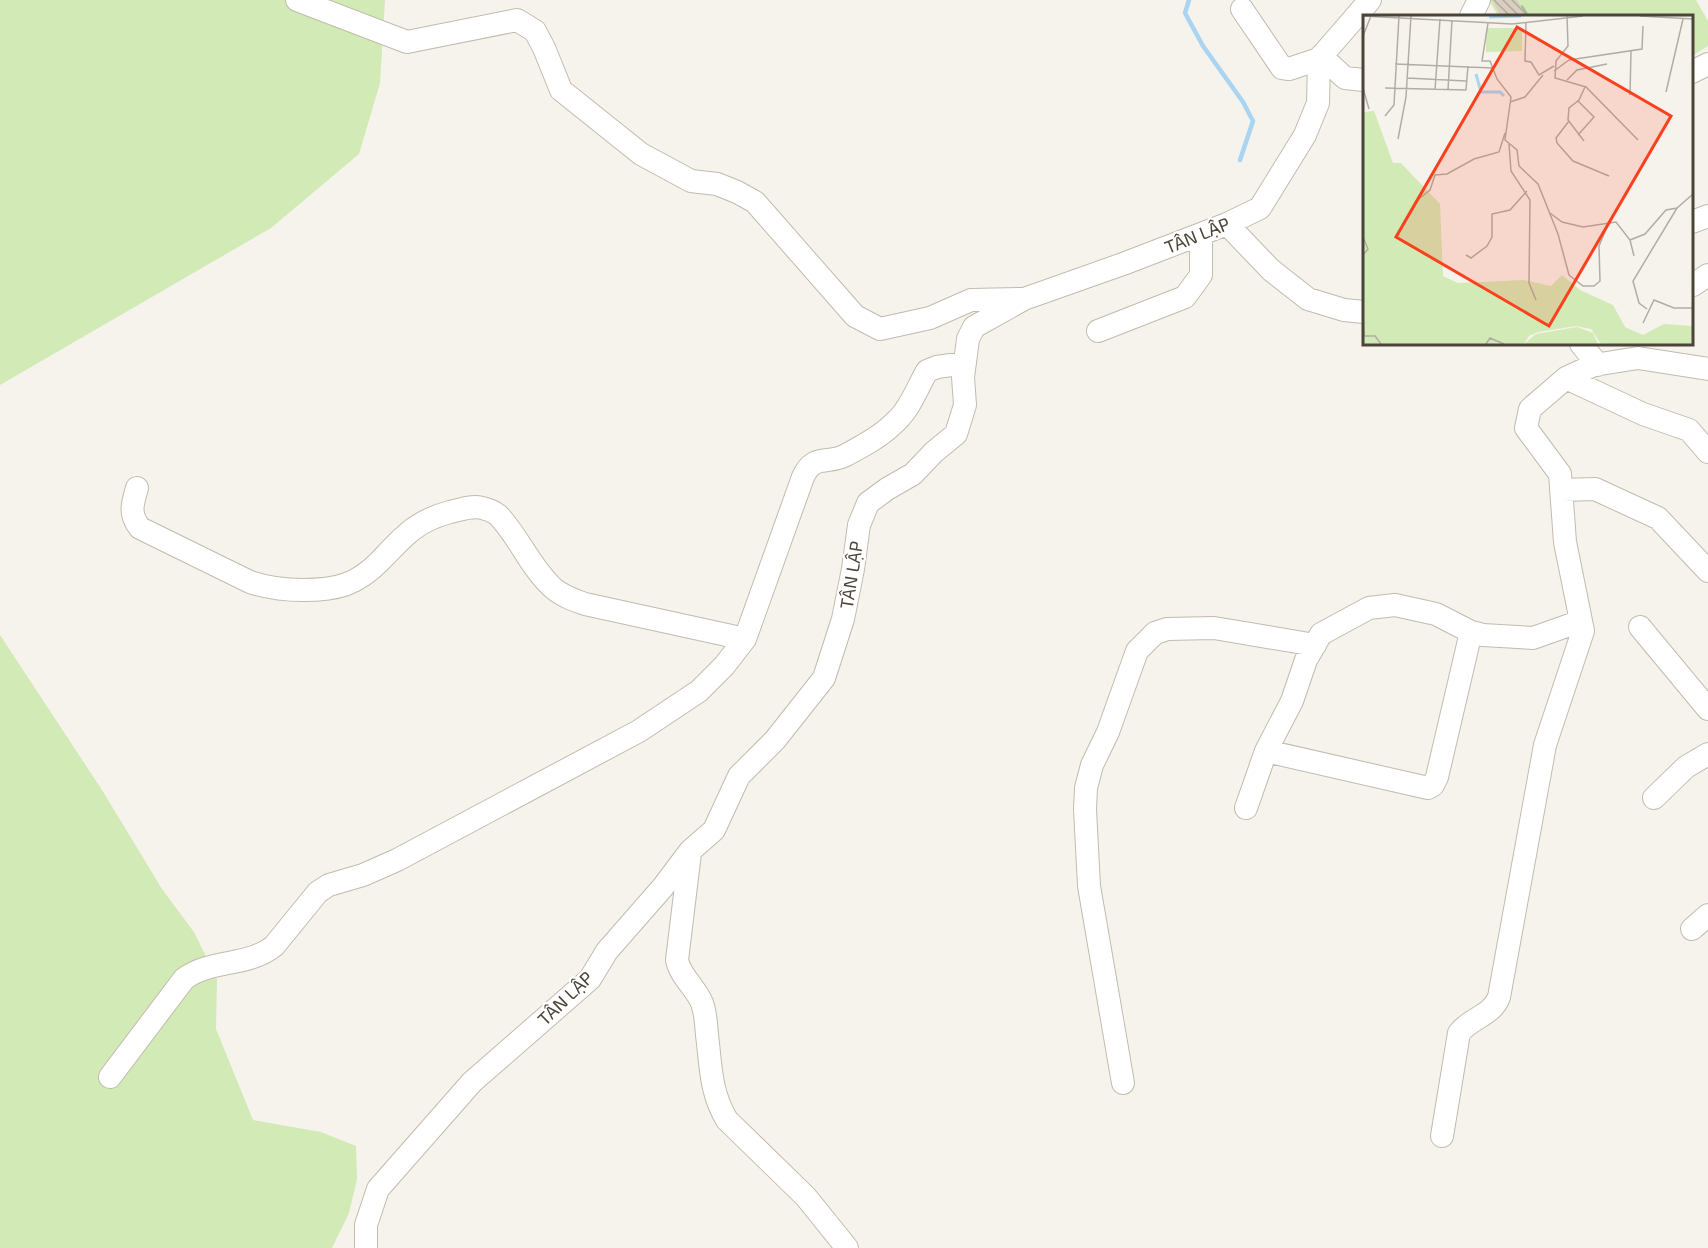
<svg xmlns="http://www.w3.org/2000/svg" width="1708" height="1248" font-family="'Exo 2',sans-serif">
<defs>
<pattern id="building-back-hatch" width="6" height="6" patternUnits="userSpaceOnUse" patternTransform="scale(1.5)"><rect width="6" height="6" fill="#d8cfc1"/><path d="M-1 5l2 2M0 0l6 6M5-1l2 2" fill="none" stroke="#b1aa9e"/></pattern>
<filter id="shadow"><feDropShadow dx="5.5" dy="5.5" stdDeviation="0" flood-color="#0004"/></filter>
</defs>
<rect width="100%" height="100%" fill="#f6f3ec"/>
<path fill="#d2eab5" d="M0,0H385L380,83L359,154L271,228L0,385Z
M1489,0H1696L1708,21V46L1692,56V16H1498Z
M0,635L102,790L162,889L194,932L217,979L216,1029L253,1120L321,1132L356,1146L357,1179L349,1213L332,1248H0Z"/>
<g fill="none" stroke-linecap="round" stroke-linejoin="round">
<path stroke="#a9d4f2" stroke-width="4.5" d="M1189,0L1185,13L1203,46L1243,102L1253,121L1240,160"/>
</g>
<path fill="url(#building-back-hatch)" filter="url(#shadow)" d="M1492,0H1517L1527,16H1501Z"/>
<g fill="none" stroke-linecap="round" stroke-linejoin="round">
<g stroke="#c2bbae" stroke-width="24">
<path id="minor" d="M297,0L407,42L517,20L535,31L544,48L561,90L641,154L691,181L717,184L737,192L755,202L855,316L880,329L930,318L971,300L1021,299
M1242,9L1282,68L1289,69L1319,59
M1471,16L1479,0
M1321,56L1345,78L1364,80
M1692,72L1708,64
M1692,222L1708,216
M1227,224L1271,270L1308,299L1344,310L1364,312
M1693,285L1708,275
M1098,331L1185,297L1201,275V234
M1581,344L1598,365
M1566,378L1643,414L1689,430L1708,452
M137,488C132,505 129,514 140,528L250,582C268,588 284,590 303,590C337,590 357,585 381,560C404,536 416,521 450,512C460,510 471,505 482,508C487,509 494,512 498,515C519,537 530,567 553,588C562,596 574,600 585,604L745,639
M1562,490L1595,489L1658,518L1708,571
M1640,627L1708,709
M1266,751L1428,788L1433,785L1437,777L1471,632
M1654,798L1686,767L1708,754
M1246,808L1266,751L1292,701L1306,660L1321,634L1369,608L1395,605L1436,614L1471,632L1483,635L1533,638L1581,621
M690,853L677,960C680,976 696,988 702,1003C706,1014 706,1025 707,1035C711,1066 710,1092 727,1120L806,1197L847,1248
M1692,929L1708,915
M110,1077L184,979C210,959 248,967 274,946L318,892L329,885L363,875L397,860L639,731L699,691L724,666L745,639L803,477C814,453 828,465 846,455C861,447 880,437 892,425C910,410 916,390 927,371L937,367L965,363
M1123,1083L1089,886L1085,809L1086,788L1092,765L1108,732L1137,651L1155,633L1167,629L1214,628L1315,645
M1442,1136L1459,1033C1470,1018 1492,1016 1499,997L1545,745L1583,631L1565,542L1560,474L1526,428L1530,409L1566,378L1594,365L1638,358L1708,369
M366,1248V1225L378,1189L472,1082L590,979L607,951L663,887L690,851L714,830L739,776L775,740L824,678L843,619L853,569L859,525L868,503L887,489L913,474L934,452L956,434L965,405L963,377L968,339L974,327L1024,299L1123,264L1227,224L1260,208L1305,135L1318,103L1319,59L1370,0"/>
</g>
<use href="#minor" stroke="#fff" stroke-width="22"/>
</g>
<g text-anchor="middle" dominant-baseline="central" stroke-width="4.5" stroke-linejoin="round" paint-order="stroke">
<g font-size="18" fill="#4b4439" stroke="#fff">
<text transform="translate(1197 235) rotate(-22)">TÂN LẬP</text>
<text transform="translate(851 575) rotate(-81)">TÂN LẬP</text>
<text transform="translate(565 998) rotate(-44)">TÂN LẬP</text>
</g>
</g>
<g transform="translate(1363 15)">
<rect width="330" height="330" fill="#f6f3ec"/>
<path d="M123,13H159V36L123,37ZM11,96L30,148H38L77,189L80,261L95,268L161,265L188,271L199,260L217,275L250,290L262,312L280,320L301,309L330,311V329H238L228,314L213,311L175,317L166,321L161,329H0V97Z" fill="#d2eab5"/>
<path d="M214,312L230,318L235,329H161L173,319Z" fill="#d2eab5"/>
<path fill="none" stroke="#a9d4f2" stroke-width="3" d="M126,2L158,1M113,59L118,77H137L141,81"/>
<path fill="none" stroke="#b2ada4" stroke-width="1.5" d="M0,1L149,9L220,1M204,1L205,31L193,46L192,63L223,72L275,125M277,1L330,4M125,8L119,46H127L134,64L148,82L142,125L154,135L156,151L175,169L195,219L206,260L220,271H231L237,266L236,231L246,207M163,8L162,46L168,47L176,60L191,51M0,21L8,1M32,49L130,53M191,56L206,45L279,34L280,11M44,63L103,66M204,65L214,55L244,49M0,73L6,94M22,73L103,75L105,51M72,75L77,4M85,75L89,5M303,77L320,4M267,80L268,36M215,86L231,102L215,120M147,87L162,82L180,60M22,101L31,90L36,1M206,106L193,123L194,128L210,146L246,161M35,124L43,82L48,1M221,126L205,105L206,93L216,85L222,72M146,129L148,156L167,185L166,268L173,285M52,187L67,175L72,160L84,159L111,144L136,137L142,118M187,198L199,207L220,212L253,207L267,225L271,241M0,222L5,234L0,240M267,225L282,219L303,195L314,193L330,179M103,240L108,243L124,231L129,222V199L147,195L164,176M284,294L276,288L270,266L314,193M0,298L1,321M280,308L291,285L311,293H330M1,321H12L18,329M123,329L127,323L141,329"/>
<path fill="#fc3f1d" fill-opacity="0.15" stroke="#fc3f1d" stroke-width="3" d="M154,12L308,101L186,311L33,222Z"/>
<rect width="330" height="330" fill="none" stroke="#4b4439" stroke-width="3"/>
</g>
</svg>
